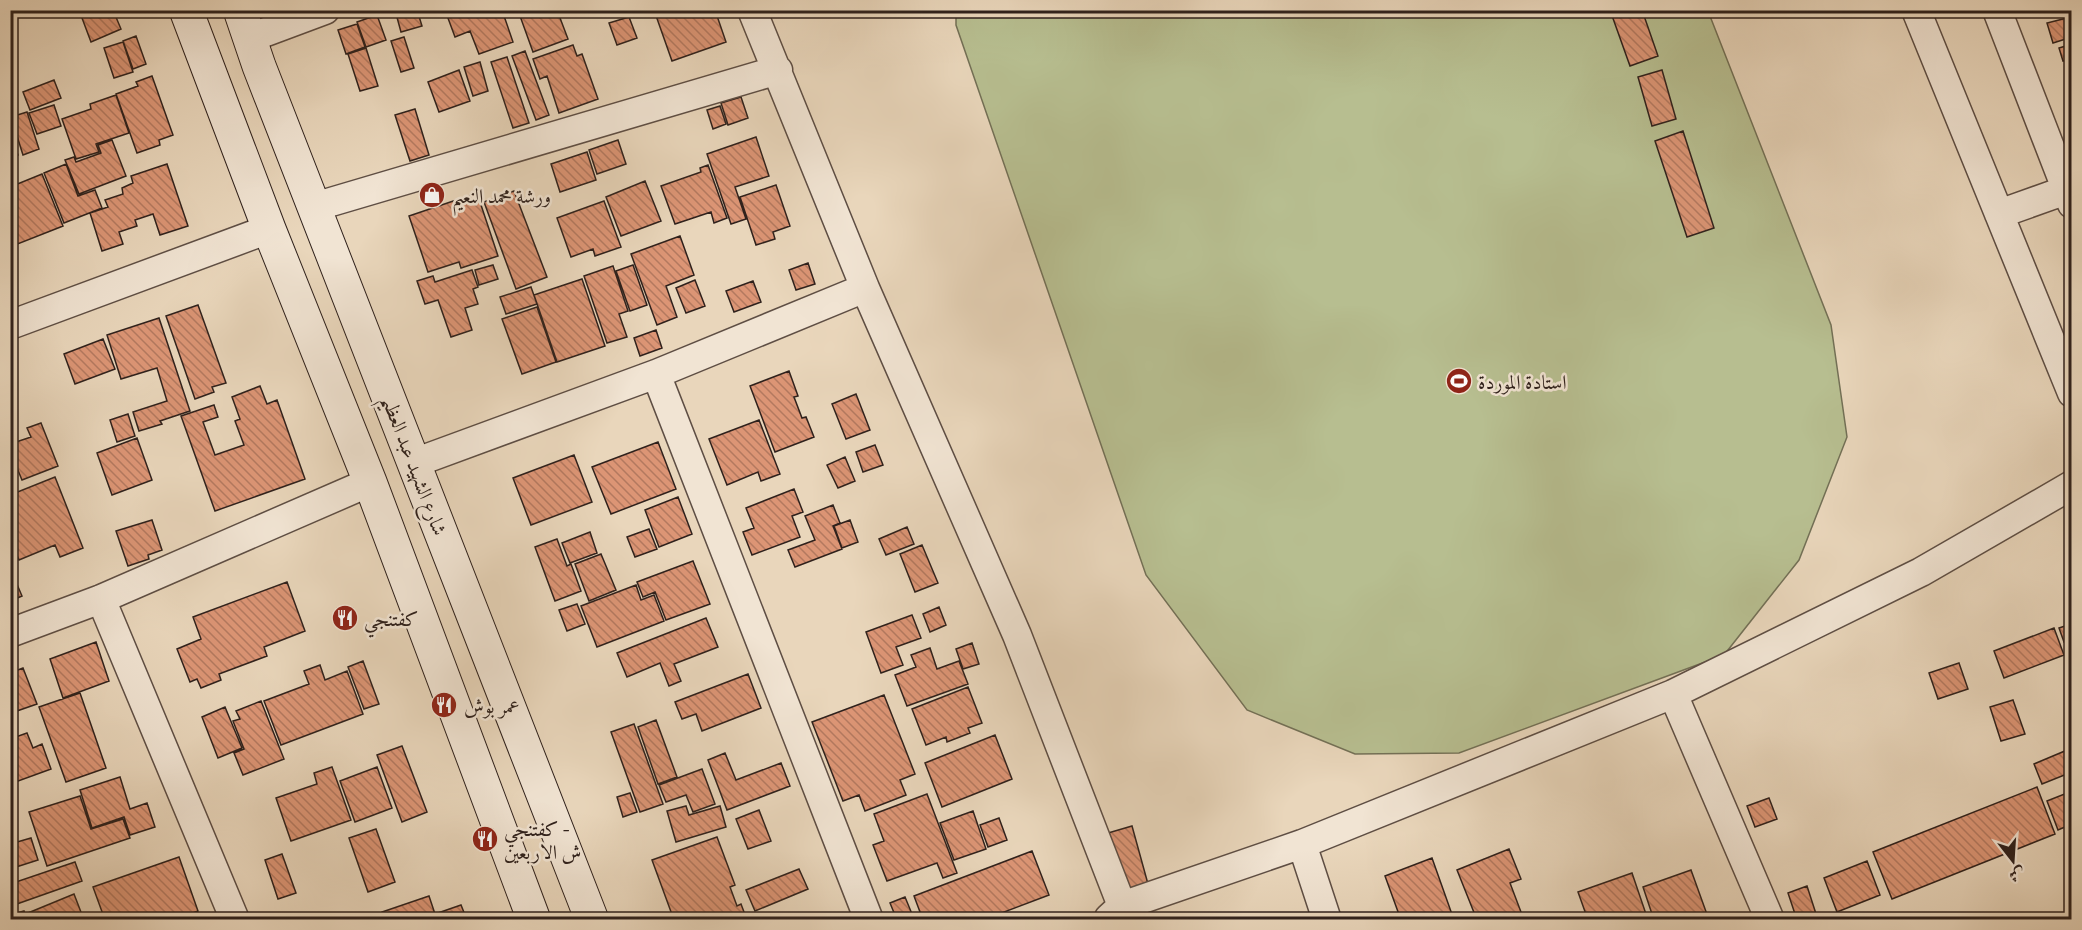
<svg xmlns="http://www.w3.org/2000/svg" width="2082" height="930" font-family="'Gentium Book Plus',Amiri,serif">
<defs>
<pattern id="building-back-hatch" width="6" height="6" patternUnits="userSpaceOnUse" patternTransform="scale(1.5)"><rect width="6" height="6" fill="#dc9575"/><path d="M-1 5l2 2M0 0l6 6M5-1l2 2" fill="none" stroke="#b3795f"/></pattern>
</defs>
<rect width="100%" height="100%" fill="#e9d6bb"/>
<filter id="stains"><feTurbulence type="fractalNoise" baseFrequency=".00333" numOctaves="4"/><feColorMatrix values="0 0 0 0 .2 0 0 0 0 .09 0 0 0 0 .02 0 0 0 .5 -.17"/></filter>
<radialGradient id="worn" r=".72"><stop offset=".6" stop-color="#630" stop-opacity="0"/><stop offset="1" stop-color="#630" stop-opacity=".3"/></radialGradient>
<path fill="#b7be90" stroke="#737056" stroke-width="1.5" d="M956,10L1708,11L1831,325L1847,437L1799,560L1724,655L1459,753L1355,754L1247,710L1146,575L956,25Z"/>
<path fill="url(#building-back-hatch)" stroke="#2f211c" stroke-width="1.5" d="M79,10H113L121,29L91,42Z
M395,10H417L422,26L401,32Z
M445,10H502L513,42L479,54L470,31L455,37Z
M535,10H557L568,39L533,52L520,16Z
M654,10H715L726,42L672,61Z
M1610,10H1642L1658,56L1630,66Z
M377,15L386,40L366,47L357,22Z
M629,17L637,38L617,45L609,23Z
M2067,18L2072,37L2053,43L2047,23Z
M357,24L365,47L346,54L338,30Z
M136,36L146,64L133,69L123,41Z
M404,37L414,68L401,72L391,41Z
M123,42L133,72L114,78L104,48Z
M2072,44V59L2063,61L2059,48Z
M573,45L577,56L582,54L598,99L559,113L547,76L540,79L533,59Z
M366,48L378,86L360,91L348,54Z
M525,51L549,115L536,120L512,56Z
M507,57L529,123L513,128L491,62Z
M480,62L488,91L473,96L464,67Z
M459,70L470,101L439,112L428,82Z
M1662,70L1676,119L1652,126L1638,77Z
M152,76L173,135L159,140L160,145L137,153L116,94L138,86L136,82Z
M54,80L61,98L30,110L23,92Z
M116,95L129,133L96,144L99,152L76,159L62,119L91,109L90,104Z
M741,97L748,118L728,125L721,103Z
M54,105L61,126L37,134L29,113Z
M720,106L726,124L713,129L707,110Z
M415,109L429,155L410,161L395,115Z
M27,112L39,149L23,155L11,117Z
M1683,131L1714,228L1687,237L1655,141Z
M10,134L18,155L10,157Z
M756,137L769,176L735,187L746,219L731,224L707,154Z
M112,140L126,176L79,194L65,160L74,157L76,162L101,153L98,145Z
M618,140L626,164L597,174L589,150Z
M587,152L596,180L560,192L551,164Z
M66,164L78,196L95,190L102,208L64,223L44,173Z
M167,164L188,226L160,235L153,214L135,220L137,226L119,232L123,244L102,251L90,213L108,207L105,200L123,194L122,188L133,183L131,176Z
M708,165L727,218L714,223L711,212L675,224L661,186L701,172L700,168Z
M42,174L63,226L10,247V187Z
M645,181L661,221L621,236L606,197Z
M776,185L790,226L773,232L775,239L756,245L740,197Z
M514,191L547,277L516,289L484,202Z
M477,193L498,256L461,268L459,262L428,272L409,216Z
M604,201L621,247L595,256L593,249L571,257L557,218Z
M680,236L694,275L666,286L677,317L657,325L631,254Z
M808,263L815,284L796,290L789,270Z
M493,265L498,279L479,285L475,270Z
M633,265L647,305L630,311L616,271Z
M613,266L628,311L619,314L627,337L607,343L584,276Z
M472,270L478,287L473,289L478,304L465,308L472,330L451,337L438,300L425,304L417,281L433,276L435,282Z
M582,279L605,346L557,362L534,295Z
M695,280L705,306L686,313L676,288Z
M753,281L761,302L734,312L726,291Z
M531,287L537,304L506,314L500,297Z
M198,305L226,383L212,387L214,392L195,399L166,316Z
M537,307L556,362L522,374L502,319Z
M159,318L190,411L160,421L162,424L139,431L133,412L167,401L157,368L121,379L107,335Z
M656,330L662,348L640,356L634,338Z
M103,339L115,369L75,384L64,354Z
M789,371L798,396L794,397L802,418L806,417L814,437L775,452L750,386Z
M260,386L267,404L277,400L305,479L215,511L181,416L214,405L218,417L203,422L215,455L244,445L235,421L240,419L232,397Z
M856,394L870,430L846,439L832,404Z
M128,414L135,436L117,442L110,420Z
M759,420L780,474L761,481L758,472L727,485L709,439Z
M41,423L58,466L22,480L10,451V444L31,437L27,428Z
M137,438L152,480L112,495L97,453Z
M658,442L676,489L611,514L592,467Z
M875,445L883,465L863,472L856,452Z
M574,455L592,502L531,525L513,478Z
M845,457L855,481L838,488L827,465Z
M55,477L83,548L60,557L55,545L19,560L10,539V495Z
M794,489L803,512L792,516L800,537L752,555L743,532L754,528L746,508Z
M678,497L692,534L659,547L645,510Z
M833,505L840,523L833,526L842,549L795,567L788,550L815,540L805,516Z
M152,520L162,550L148,555L149,559L128,566L116,531Z
M850,520L858,542L842,548L834,526Z
M907,527L914,544L886,555L879,539Z
M649,529L657,549L635,557L627,537Z
M590,532L597,553L570,563L562,543Z
M557,539L567,566L571,564L581,591L555,601L535,547Z
M922,545L938,583L915,592L900,554Z
M601,554L616,590L589,601L575,564Z
M693,561L710,604L666,620L655,592L643,597L637,582Z
M10,568L22,596L10,601Z
M287,582L305,631L264,647L267,656L219,674L221,680L201,688L197,679L190,682L177,649L201,639L193,617Z
M636,585L641,600L654,595L664,621L597,647L581,606Z
M577,604L585,624L567,631L559,610Z
M939,607L946,625L930,632L923,614Z
M912,615L921,638L896,647L903,665L881,673L866,632Z
M706,618L718,647L674,664L681,681L669,686L660,663L627,677L617,653Z
M2068,625L2072,639L2064,642L2059,628Z
M2054,628L2064,655L2004,678L1994,651Z
M96,642L109,681L63,698L50,659Z
M972,643L979,664L963,669L956,649Z
M930,648L937,669L959,661L968,684L907,706L895,675L916,667L911,655Z
M363,661L379,704L364,709L348,667Z
M1959,663L1968,689L1938,699L1929,673Z
M320,665L325,680L347,671L363,714L281,745L264,701L309,684L304,671Z
M23,668L37,704L14,712L10,704V673Z
M748,674L761,708L702,731L696,714L682,719L675,702Z
M968,687L982,723L968,728L970,733L947,742L946,737L926,745L912,709Z
M80,693L106,768L66,782L39,707Z
M884,695L915,774L900,780L906,795L865,811L859,795L843,801L812,722Z
M2013,700L2025,734L2001,741L1990,707Z
M261,701L284,759L243,775L234,753L244,749L233,721L240,719L236,711Z
M225,707L242,748L218,758L202,717Z
M656,720L677,777L658,784L638,727Z
M634,724L663,804L640,812L611,732Z
M27,733L33,748L42,744L51,769L10,784V739Z
M995,735L1012,779L942,807L925,763Z
M402,746L427,812L402,822L377,755Z
M2072,748V772L2042,784L2034,764Z
M725,753L736,780L781,763L790,786L727,810L708,760Z
M332,767L351,820L291,841L276,798L317,784L314,773Z
M377,767L392,808L355,822L340,781Z
M702,769L715,804L693,812L686,795L666,802L659,785Z
M120,777L130,809L147,803L155,827L130,835L124,817L92,828L80,790Z
M2037,787L2055,834L1892,899L1873,852Z
M2072,791V824L2058,830L2047,801Z
M630,793L637,812L623,817L617,797Z
M927,794L957,873L943,878L937,863L887,881L873,845L884,841L874,814Z
M80,796L91,829L123,819L130,838L47,866L29,812Z
M1769,798L1777,819L1755,827L1747,806Z
M686,806L689,815L720,806L726,827L676,842L667,811Z
M759,810L771,841L748,849L736,819Z
M973,811L986,849L954,860L940,823Z
M999,818L1007,840L988,847L980,825Z
M1132,826L1148,884L1123,891L1108,833Z
M376,829L395,882L368,892L349,838Z
M717,837L735,885L730,887L737,906L741,904L747,920H674L652,860Z
M31,838L38,860L13,868L10,858V844Z
M1509,849L1521,879L1510,883L1524,920H1477L1457,870Z
M1032,851L1049,895L983,920H923L914,896Z
M282,854L296,893L278,899L265,860Z
M179,857L198,911L173,920H156L154,913L149,915L150,920H105L93,887Z
M1432,858L1454,920H1401L1385,876Z
M1867,861L1880,895L1837,912L1824,878Z
M75,862L82,881L14,905L10,896V884Z
M799,869L808,889L755,911L746,890Z
M1691,870L1709,920H1654L1643,887Z
M1632,873L1648,920H1588L1578,892Z
M1807,886L1818,920H1797L1788,893Z
M74,894L84,920H31L28,913Z
M429,896L435,914L461,905L467,920H384L382,912Z
M905,897L912,914L897,920L890,903Z
M24,911L27,920H10V915Z"/>
<g fill="none" stroke-linecap="round" stroke-linejoin="round">
<g stroke="#5e4e44" stroke-width="31">
<path id="minor" d="M752,10L865,288
M1916,10L2072,393
M1997,10L2072,204
M250,38L325,10
M314,207L778,70
M1999,214L2072,188
M10,325L269,229
M656,374L869,920
M414,463L656,374L865,288L1017,635L1122,906
M101,599L235,920
M10,633L101,599L370,482
M1673,694L1770,920
M1302,844L1327,920
M1109,918L1122,906L1302,844L1673,694L1921,572L2072,485"/>
</g>
<g stroke="#2f211c" stroke-width="35">
<path id="secondary" d="M186,10L269,229L370,482L534,920
M240,10L259,66L592,920"/>
</g>
<use href="#minor" stroke="#f1e4d3" stroke-width="28"/>
<use href="#secondary" stroke="#f1e4d3" stroke-width="33"/>
</g>
<defs>
<g id="shop-disc" transform="scale(1.35)"><circle r="9.5" fill="#8f2418" stroke="#f1e4d3"/><path d="M-5-2.5h2.3a2.7 3.5 0 0 1 5.4 0H5L5.5 6h-11ZM-1.5-2.5h3a1.5 2.3 0 0 0-3 0Z" fill="#fff"/></g>
<g id="stadium-disc" transform="scale(1.35)"><circle r="9.5" fill="#8f2418" stroke="#f1e4d3"/><path d="M0-5a6.5 5 0 1 0 0 10a6.5 5 0 1 0 0-10ZM-3.5-1.8h7v3.6h-7Z" fill="#fff"/></g>
<g id="restaurant-disc" transform="scale(1.35)"><circle r="9.5" fill="#8f2418" stroke="#f1e4d3"/><path d="M-5-6h1v4h1v-4h1v4h1v-4h1v5L-1.5 .5V6h-2V.5L-5-1ZM5-6V6H3V1.5H1.5Q1.5-4 5-6Z" fill="#fff"/></g>
</defs>
<g fill-rule="evenodd">
<use href="#shop-disc" x="432" y="195"/>
<use href="#stadium-disc" x="1459" y="381"/>
<use href="#restaurant-disc" x="345" y="618"/>
<use href="#restaurant-disc" x="444" y="705"/>
<use href="#restaurant-disc" x="485" y="839"/>
</g>
<g text-anchor="middle" dominant-baseline="central" stroke-width="5" stroke-linejoin="round" paint-order="stroke">
<g font-size="20" fill="#2f211c" stroke="#f1e4d3" text-anchor="start">
<text x="452" y="195">ورشة محمد النعيم</text>
<text x="1478" y="381">استادة الموردة</text>
<text x="364" y="618">كفتنجي</text>
<text x="464" y="705">عمر بوش</text>
<text x="504" y="828">كفتنجي -<tspan x="504" dy="23">ش الاربعين</tspan></text>
</g>
<g font-size="20" fill="#2f211c" stroke="#f1e4d3">
<text transform="translate(415 465) rotate(69)">شارع الشهيد عبد العظيم</text>
</g>
</g>
<rect width="2082" height="930" fill="none" stroke="#e9d6bb" stroke-width="36"/>
<rect x="12" y="12" width="2058" height="906" fill="none" stroke="#2f211c" stroke-width="3"/>
<rect x="18" y="18" width="2046" height="894" fill="none" stroke="#2f211c" stroke-width="1.5"/>
<g transform="translate(2013 861) rotate(163)" stroke="#f1e4d3" stroke-width="4.5" paint-order="stroke">
<path d="M0-4.5L10 22L0 15L-10 22Z" fill="#2f211c"/>
<text y="-9" font-size="16" font-weight="bold" text-anchor="middle" fill="#2f211c">ش</text>
</g>
<rect width="100%" height="100%" filter="url(#stains)"/>
<rect width="100%" height="100%" fill="url(#worn)"/>
</svg>
